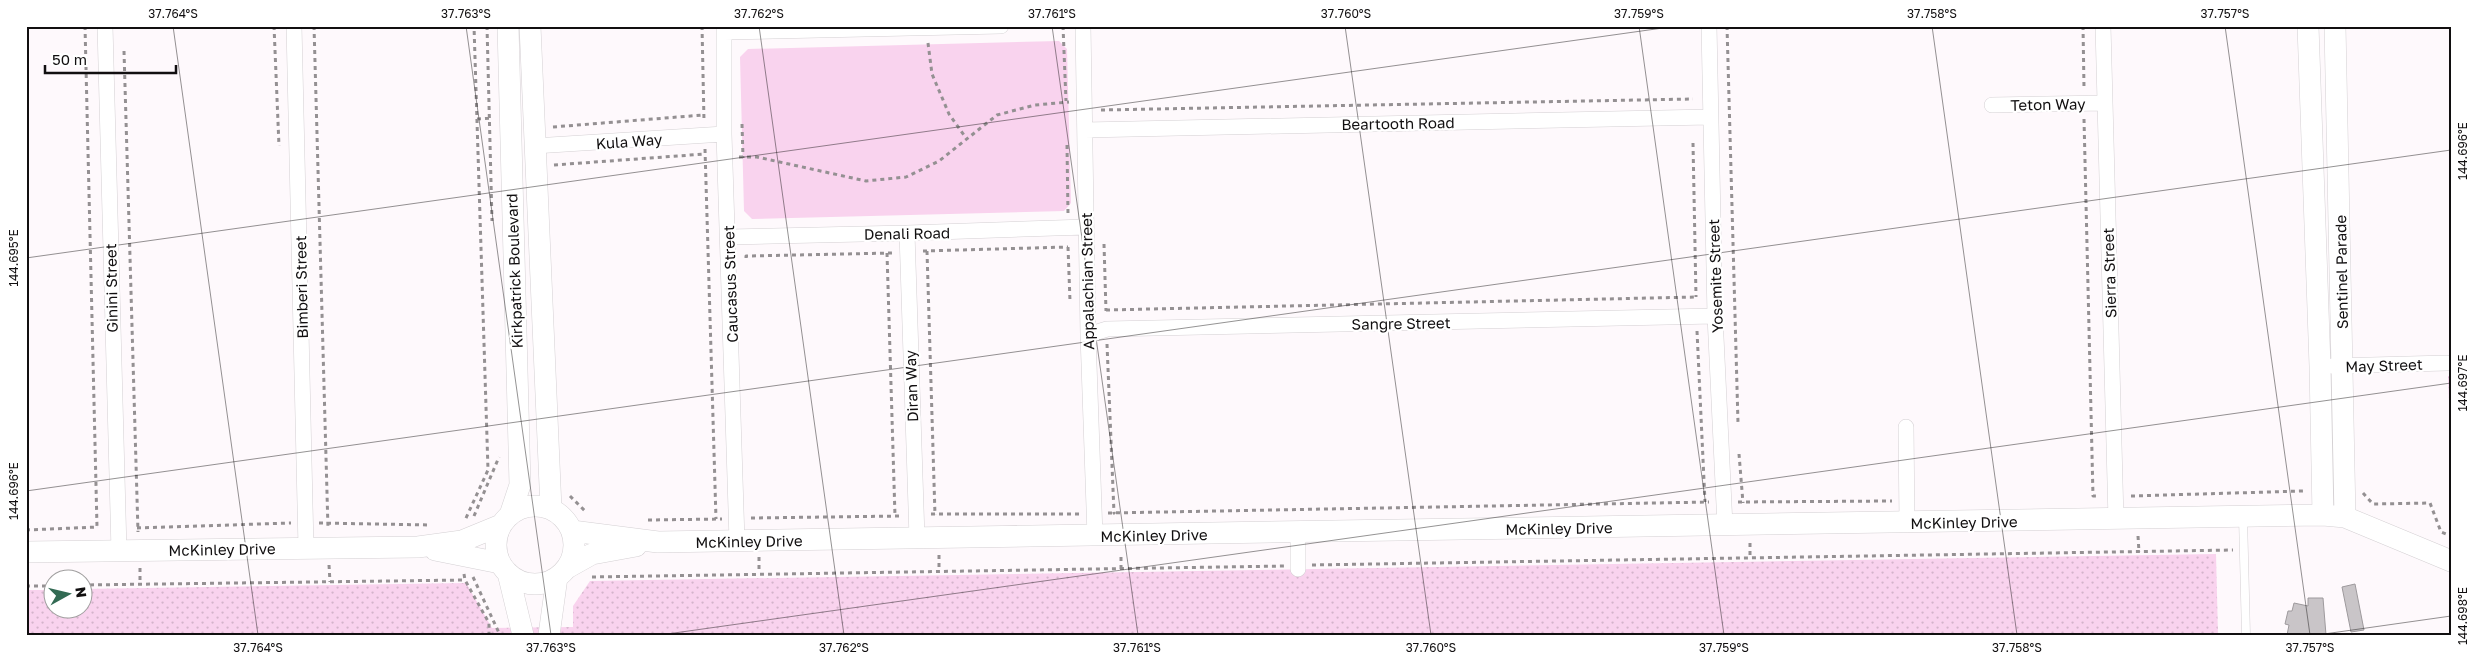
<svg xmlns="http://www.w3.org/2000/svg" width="2477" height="661" font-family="'Golos Text',sans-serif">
<defs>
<pattern id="grass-dots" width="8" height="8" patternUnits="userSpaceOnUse" patternTransform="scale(1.25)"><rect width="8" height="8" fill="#f9d3ee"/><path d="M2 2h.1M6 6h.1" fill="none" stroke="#d4b4cb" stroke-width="1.8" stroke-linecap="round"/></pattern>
</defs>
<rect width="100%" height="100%" fill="#fef9fc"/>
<path fill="url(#grass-dots)" d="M2448,376H2451V452Z
M2216,554L2218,635H26V590H52V608H82L83,589L466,583L492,628L573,627V606L590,581Z"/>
<path fill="#f9d3ee" d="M1059,41L1067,49L1071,203L1064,211L752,219L744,211L740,57L748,49Z"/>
<path fill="#c9c5c8" stroke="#9e9a9d" d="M2355,584L2364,630L2351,632L2342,587Z
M2308,598H2323L2326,635H2287L2289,625L2285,624L2288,611H2292L2294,603L2308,606Z"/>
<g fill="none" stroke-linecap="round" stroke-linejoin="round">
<g stroke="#d4d0d3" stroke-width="9">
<path id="lane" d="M2243,517L2246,635"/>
</g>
<g stroke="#d4d0d3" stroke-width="16">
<path id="street" d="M105,26L119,551
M294,26L306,548
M724,26V134L737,541
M1083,26L1088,335L1095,536
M1709,26L1715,316L1725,526
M2103,26L2116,520
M724,32L1001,26
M1992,105L2105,103
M1085,130L1710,117
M534,146L724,134
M907,233L917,538
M729,237L907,233L1086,227
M1088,335L1107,329L1715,316
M2332,366L2447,363
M1906,427L1907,523
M1298,533V569"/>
</g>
<g stroke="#d4d0d3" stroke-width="22">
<path id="secondary" d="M508,26L520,485L510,515
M530,26L551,509
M2308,26L2320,366L2323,515
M2335,26L2345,517
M496 545a39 39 0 1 1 78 0a39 39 0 1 1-78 0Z
M572,531L658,542L2323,515L2345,517L2451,561
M435,550L500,563
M26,552L418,547L462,541L501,525
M567,568L592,554L636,546
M508,573L523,635
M549,635L557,577"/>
</g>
<path stroke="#949092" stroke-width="3" stroke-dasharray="4 4" stroke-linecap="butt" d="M85,26L97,527
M274,26L279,146
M314,26L328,529
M487,26L492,221
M702,26L704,121
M1063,26L1066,101
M1727,26L1738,423
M2083,26L2084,88
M928,43L932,74L949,114L966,138
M124,51L138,532
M1101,110L1693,99
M477,119L491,118
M2084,119L2093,496H2099
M742,124L743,158
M553,127L703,115
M1693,143L1696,297
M1067,145L1068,214
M705,149L716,519
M739,157H757L866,181L906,177L939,161L997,115L1035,105L1069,102
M554,165L705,154
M1104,244L1106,311
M1068,247L1070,301
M923,251L1068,247
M927,251L935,515
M887,253L895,516
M746,258V256L892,253
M1106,310L1696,297
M1697,331L1705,502
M1107,344L1114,513L1115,514
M1739,454L1743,503
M2363,493L2373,504L2430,503L2441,532L2451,536
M570,496L587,513
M2131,496L2303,491
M1738,502L1892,501
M1108,513L1709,502
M931,514H1079
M474,516L499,457
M466,518L488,470L474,26
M751,518L902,516
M648,520L722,519
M319,523L430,525
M137,528L291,523
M26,530L98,527
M2138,536L2139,552
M1750,543V558
M939,555V571
M759,557V573
M329,565L330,582
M1312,565L2233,550
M140,568V585
M1121,569V553
M464,574L465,580L489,623V635
M473,577L500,635
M592,577L1284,566
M82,585L465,580
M26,586H52"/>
<use href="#lane" stroke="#fff" stroke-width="8"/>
<use href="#street" stroke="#fff" stroke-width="15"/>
<use href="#secondary" stroke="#fff" stroke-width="21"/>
</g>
<path fill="none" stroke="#110f10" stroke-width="1" stroke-opacity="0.45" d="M173,26L258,635M466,26L551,635M759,26L844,635M1052,26L1138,635M1345,26L1431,635M1639,26L1724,635M1932,26L2017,635M2225,26L2310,635M26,258L1677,26M26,491L2451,150M660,635L2451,383M2317,635L2451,616"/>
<g text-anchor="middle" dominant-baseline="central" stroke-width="4.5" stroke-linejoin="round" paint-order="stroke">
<g font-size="15" fill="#110f10" stroke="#fff">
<text transform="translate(2048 104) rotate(-1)">Teton Way</text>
<text transform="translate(1398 123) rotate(-1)">Beartooth Road</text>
<text transform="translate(629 141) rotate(-4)">Kula Way</text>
<text transform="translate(907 233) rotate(-1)">Denali Road</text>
<text transform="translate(514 271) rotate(-92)">Kirkpatrick Boulevard</text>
<text transform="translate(2341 272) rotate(-91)">Sentinel Parade</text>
<text transform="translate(2109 273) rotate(-92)">Sierra Street</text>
<text transform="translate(1715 276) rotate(-92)">Yosemite Street</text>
<text transform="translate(1087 281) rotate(-91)">Appalachian Street</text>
<text transform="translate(730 284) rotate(-92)">Caucasus Street</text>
<text transform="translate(301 287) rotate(-91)">Bimberi Street</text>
<text transform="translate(111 288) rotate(-91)">Ginini Street</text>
<text transform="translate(1401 323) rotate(-1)">Sangre Street</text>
<text transform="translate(2384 365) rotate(-2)">May Street</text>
<text transform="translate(911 386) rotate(-92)">Diran Way</text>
<text transform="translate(1964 522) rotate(-1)">McKinley Drive</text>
<text transform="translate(1559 528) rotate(-1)">McKinley Drive</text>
<text transform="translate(1154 535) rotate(-1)">McKinley Drive</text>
<text transform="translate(749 541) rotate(-1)">McKinley Drive</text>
<text transform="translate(222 549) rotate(-1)">McKinley Drive</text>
</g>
</g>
<rect width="2477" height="661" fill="none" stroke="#ffffff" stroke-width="55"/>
<g transform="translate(68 594) rotate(82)"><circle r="24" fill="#ffffff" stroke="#a09f9f"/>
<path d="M0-4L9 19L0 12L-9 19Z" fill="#326a53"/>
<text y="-8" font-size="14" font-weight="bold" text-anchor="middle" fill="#110f10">N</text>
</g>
<path d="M45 65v8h131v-8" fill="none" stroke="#110f10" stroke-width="2.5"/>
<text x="52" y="65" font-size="15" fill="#110f10" stroke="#ffffff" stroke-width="4" paint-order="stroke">50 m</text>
<rect x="28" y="28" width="2422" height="606" fill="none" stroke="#110f10" stroke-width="2"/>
<g font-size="12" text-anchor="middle" fill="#110f10">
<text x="173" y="18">37.764°S</text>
<text x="466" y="18">37.763°S</text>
<text x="759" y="18">37.762°S</text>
<text x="1052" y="18">37.761°S</text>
<text x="1346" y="18">37.760°S</text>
<text x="1639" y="18">37.759°S</text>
<text x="1932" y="18">37.758°S</text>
<text x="2225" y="18">37.757°S</text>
<text transform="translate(2463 151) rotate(-90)" y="4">144.696°E</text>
<text transform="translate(14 258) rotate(-90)" y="4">144.695°E</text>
<text transform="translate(2463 383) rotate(-90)" y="4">144.697°E</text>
<text transform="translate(14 491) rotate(-90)" y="4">144.696°E</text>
<text transform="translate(2463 616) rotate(-90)" y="4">144.698°E</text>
<text x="258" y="652">37.764°S</text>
<text x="551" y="652">37.763°S</text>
<text x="844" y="652">37.762°S</text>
<text x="1137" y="652">37.761°S</text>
<text x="1431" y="652">37.760°S</text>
<text x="1724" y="652">37.759°S</text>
<text x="2017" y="652">37.758°S</text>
<text x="2310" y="652">37.757°S</text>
</g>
</svg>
